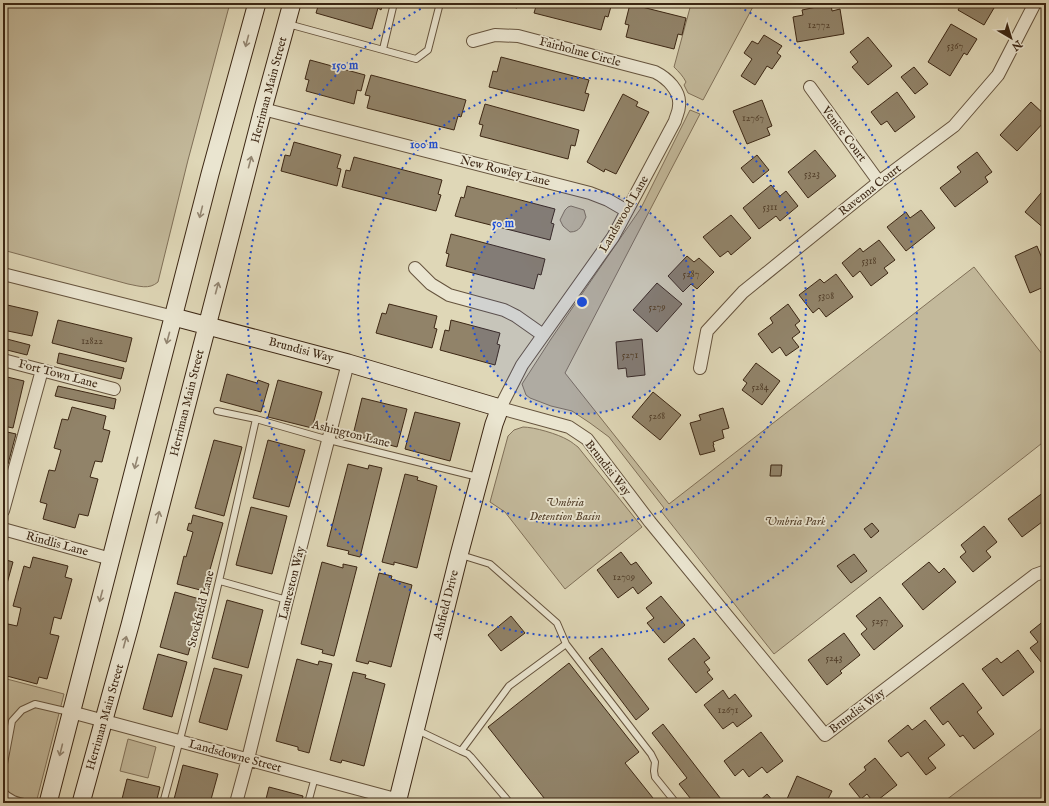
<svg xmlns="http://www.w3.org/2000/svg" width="1049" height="806" font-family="'IM FELL English',serif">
<rect width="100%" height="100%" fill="#dfd7b7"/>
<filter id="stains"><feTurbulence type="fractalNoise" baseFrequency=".005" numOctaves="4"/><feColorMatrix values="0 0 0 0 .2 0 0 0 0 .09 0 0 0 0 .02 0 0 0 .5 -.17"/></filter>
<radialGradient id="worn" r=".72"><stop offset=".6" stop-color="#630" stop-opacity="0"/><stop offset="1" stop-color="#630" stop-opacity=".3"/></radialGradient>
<path fill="#c3b99b" stroke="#807058" d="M3,3H230L188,160L158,282C149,290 139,286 128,284L3,250Z
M686,3H755L703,100L688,93L684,85L686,82C683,76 679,72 674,67L691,4Z
M690,110L700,114L565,373L669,504L974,267L1046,359V440L774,654L661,511L664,508L609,437L590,423L572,411L551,406L530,398L526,395L522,384L551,339L641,208Z
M571,206L584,210L586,217C582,225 580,232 570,232L563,226L560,220L565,210L568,207Z
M523,427C534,427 558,434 568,440C572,442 575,445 578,447L642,527L565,589L505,512L490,502L508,436L514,430Z
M3,678L64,694L36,803H3Z
M1046,725V803H942Z
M128,739L156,747L148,778L120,771Z"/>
<path fill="#918369" stroke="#3c2714" d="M319,3H383L381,10L378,8L372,29L316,13Z
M498,3H518L517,8Z
M537,3H612L608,17L605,16L601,30L534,13Z
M962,3H985L994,8L984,25L958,10Z
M630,4L686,18L682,35L678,34L674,49L626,37L629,25L625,24Z
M831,4L832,11L840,9L844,34L797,42L793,17L803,15L802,10Z
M951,24L977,39L967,55L964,53L950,76L928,62Z
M764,35L782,46L777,53L781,56L772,69L767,66L755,85L741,76L752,59L744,53L752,41L758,44Z
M868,37L892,66L868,85L852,67L858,62L850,52Z
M501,57L589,80L585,93L589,94L584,111L489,87L493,71L497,72Z
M310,60L365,75L361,91L357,90L354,104L306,91L309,80L305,79Z
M914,67L928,84L915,94L901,77Z
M371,75L466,100L461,117L458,116L454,130L367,108L370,96L365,95Z
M897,92L915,117L895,132L887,121L881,125L871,112Z
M623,94L638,102L636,106L649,112L616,174L605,169L604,172L587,162Z
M762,100L772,126L767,128L770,135L747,144L733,111Z
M1031,102L1046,116V120L1017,151L1000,135Z
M485,104L579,130L575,146L571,145L568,159L480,136L483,125L479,124Z
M294,142L341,155L337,168L341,169L337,186L281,171L285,155L290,156Z
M815,150L836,176L808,198L788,172Z
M977,152L992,172L985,177L988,182L955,207L940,188L961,172L957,167Z
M757,155L769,170L753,183L741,168Z
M354,157L442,180L438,194L441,195L436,211L342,187L346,170L350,171Z
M771,185L780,196L786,191L798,206L780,221L776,216L759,229L743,208Z
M467,186L555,209L551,223L554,224L550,240L455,216L461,197L464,198Z
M1046,187V230L1025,212Z
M921,210L935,228L906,251L887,227L906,212L910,218Z
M731,215L751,238L731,255L728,251L720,257L703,237Z
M451,234L545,259L541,275L538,274L534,289L446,266L449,254L446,253Z
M879,240L895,260L884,268L888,273L871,286L860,271L853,277L842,263L860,248L863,252Z
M1037,246L1046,268V286L1030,293L1015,256Z
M687,256L694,262L699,258L714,272L697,289L691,284L683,292L668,276Z
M836,274L853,297L826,317L819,308L813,313L799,295L820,279L824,283Z
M657,283L682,304L657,332L633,310Z
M3,304L38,312L32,336L3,330Z
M389,304L437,316L434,328L437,329L432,348L376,333L382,313L386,314Z
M788,304L800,321L795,325L800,332L792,338L799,347L786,356L780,347L772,353L758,334L773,323L770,318Z
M58,320L132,338L126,362L52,343Z
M451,320L500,333L497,344L500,345L495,365L440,350L445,330L449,331Z
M3,338L30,345L27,355L3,349Z
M642,339L645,375L627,377L626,368L618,369L616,342Z
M59,353L124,368L121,379L57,363Z
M756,363L780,381L762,405L742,390L747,383L743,380Z
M227,374L257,383L258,380L269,384L261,412L220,401Z
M3,376L24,381L13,428L3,426Z
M278,380L322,392L312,428L268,417Z
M58,386L116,399L114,409L55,396Z
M653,392L681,415L660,440L632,417Z
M362,398L407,409L397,447L353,435Z
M72,407L106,416L103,429L110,431L102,462L95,461L90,477L98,479L88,516L79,514L75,528L43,519L47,504L40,502L49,470L55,471L61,450L54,448L62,419L68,420Z
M723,408L729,428L722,430L724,438L713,442L714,445H713L715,451L700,455L690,423L701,420L699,415Z
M415,412L460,423L450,461L405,449Z
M3,431L16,434L8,464L3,463Z
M214,440L242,447L224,516L195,508Z
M268,440L305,450L289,507L253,498Z
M348,464L368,469L369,465L382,468L360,557L348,554L349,551L327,546Z
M771,465H782L781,476H770Z
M405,474L418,477L417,480L437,486L417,568L394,562V565L382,562Z
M1044,492L1046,495V519L1022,537L1008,519Z
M251,507L287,516L272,574L236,565Z
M193,515L223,523L204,591L177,584L184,556L186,557L193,532L187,530L189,523L191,524Z
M872,523L879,531L871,538L864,529Z
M984,526L997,542L986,551L991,557L973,572L960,557L966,552L961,545Z
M621,552L631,565L636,562L652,583L638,594L633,587L618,598L597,570Z
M854,554L867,571L851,583L837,566Z
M33,557L68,566L65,577L72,579L61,619L54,617L50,634L59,636L47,679L39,677L37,684L3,675L5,666H3V643L8,624L17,626L21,608L13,606L24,566L30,568Z
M3,559L13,562L3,598Z
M322,562L343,568V564L357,567L334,656L322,653L323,650L301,644Z
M929,562L939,573L944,568L956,582L923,610L902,584Z
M379,573L392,576L391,579L412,585L391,667L369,661L368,664L356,661Z
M175,592L203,600L188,655L160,647Z
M661,596L685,625L664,643L647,623L654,618L646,608Z
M880,597L903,626L874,650L861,634L867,629L856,616Z
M227,600L263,610L248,668L212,658Z
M511,616L525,633L501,651L488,635Z
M1045,620L1046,621V666L1045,667L1030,648L1038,642L1030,632Z
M844,633L860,655L840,671L842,673L827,685L808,660Z
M694,638L710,658L704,662L710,670L707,672L713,679L696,693L668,659Z
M602,648L649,709L636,720L589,658Z
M1018,650L1034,672L1003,696L982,669L997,658L1001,663Z
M158,654L187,662L172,717L143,709Z
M297,659L318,665L319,661L332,664L309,753L298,750V747L276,741Z
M569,663L639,752L625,763L657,803H548L488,727Z
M214,668L242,675L227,730L199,722Z
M353,672L366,675L365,678L385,684L364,766L342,760L341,763L330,760Z
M963,683L982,708L977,712L994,734L974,749L963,735L960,737L948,721L943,725L930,708Z
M723,690L729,699L735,694L752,716L737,727L733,722L723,729L704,705Z
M925,720L945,745L928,758L936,768L926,775L908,752L901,757L888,741L908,725L912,730Z
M663,724L724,803H694L679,784L687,778L652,733Z
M761,732L783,761L767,773L762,767L749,777L743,769L735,776L724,761Z
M875,758L897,785L874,803L867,794L861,799L849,784L866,770L864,767Z
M183,765L218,774L210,803H173Z
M797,776L832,791L826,803H796L787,799Z
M127,779L160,787L156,803H121Z
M269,787L303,796L301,803H265Z
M767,794L775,803H757Z"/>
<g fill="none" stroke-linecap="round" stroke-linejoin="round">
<g stroke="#65533d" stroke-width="8">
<path id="lane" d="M288,24L416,59L428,50L440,3
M383,49L394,3
M217,411L256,419L329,440L478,477
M220,581L287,600
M566,644L651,754L655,762L654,771L655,777L676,803
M417,730L461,751L509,686L566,644L557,623L490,564L461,555
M461,751L468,754L471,757L510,803
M3,769L12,721L22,710L35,704L69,712
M3,791C9,799 18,801 28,803
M163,803C198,676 227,548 256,419
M308,803L315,777"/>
</g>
<g stroke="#65533d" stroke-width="14">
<path id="street" d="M473,41L495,35L518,36L655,72C667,78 681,91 679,106C679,112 676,116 675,121L613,237L522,365L500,408L569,427L587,439L650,522L825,735L1035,575L1046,571
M810,87L879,182
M263,109L590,193L608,200L627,211
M415,268L431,284L449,295L504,310L516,316L543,335
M3,274L174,317
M3,360L114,389
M700,368L707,331L743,292L879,182L954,126L998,75L1035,3
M3,511L42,370
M3,529L111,559
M71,712L399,800
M236,803L248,759L287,600L348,363"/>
</g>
<g stroke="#3c2714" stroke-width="19">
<path id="secondary" d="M174,317L348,363L500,408L494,424L459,555L397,803
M48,803L210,174L257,3
M81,803L130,625L263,109L292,3"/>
</g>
<use href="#lane" stroke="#eae5d0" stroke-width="6"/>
<use href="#street" stroke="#eae5d0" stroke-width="12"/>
<use href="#secondary" stroke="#eae5d0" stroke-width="17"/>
</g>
<defs><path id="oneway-shaft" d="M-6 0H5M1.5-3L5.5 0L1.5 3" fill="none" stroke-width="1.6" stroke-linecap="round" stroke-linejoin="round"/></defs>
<g stroke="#938672">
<use href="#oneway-shaft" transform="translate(247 41) rotate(105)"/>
<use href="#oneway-shaft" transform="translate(250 162) rotate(-75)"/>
<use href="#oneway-shaft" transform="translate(201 212) rotate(104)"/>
<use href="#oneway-shaft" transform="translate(217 288) rotate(-75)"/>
<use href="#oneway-shaft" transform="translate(168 338) rotate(105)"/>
<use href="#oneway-shaft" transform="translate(136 463) rotate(105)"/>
<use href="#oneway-shaft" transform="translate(158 517) rotate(-76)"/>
<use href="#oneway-shaft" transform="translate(101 596) rotate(105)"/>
<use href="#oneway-shaft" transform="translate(125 642) rotate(-75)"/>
<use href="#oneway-shaft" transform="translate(61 750) rotate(104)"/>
</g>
<circle cx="582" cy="302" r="112" fill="#1d4ed8" fill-opacity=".12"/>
<g fill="none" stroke="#1d4ed8" stroke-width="2" stroke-dasharray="2 4">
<circle cx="582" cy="302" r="112"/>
<circle cx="582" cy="302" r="224"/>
<path d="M734 4A335 335 0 1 1 430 4"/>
</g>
<g text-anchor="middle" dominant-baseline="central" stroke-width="3.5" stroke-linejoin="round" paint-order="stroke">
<g font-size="10" fill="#513e29">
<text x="819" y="25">12772</text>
<text x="955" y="46">5367</text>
<text x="753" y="118">12767</text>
<text x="812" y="174">5323</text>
<text x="770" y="207">5311</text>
<text x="869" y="261">5318</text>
<text x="691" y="274">5287</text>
<text x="826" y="296">5308</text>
<text x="657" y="307">5279</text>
<text x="92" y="341">12822</text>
<text x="630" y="355">5271</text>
<text x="760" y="387">5284</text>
<text x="657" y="416">5268</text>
<text x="624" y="577">12709</text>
<text x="880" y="621">5257</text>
<text x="834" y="658">5243</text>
<text x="728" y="710">12671</text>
</g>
<g font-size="12" fill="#3c2714" stroke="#eae5d0">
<text transform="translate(580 52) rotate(15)">Fairholme Circle</text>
<text transform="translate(269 90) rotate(-75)">Herriman Main Street</text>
<text transform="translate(844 134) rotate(53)">Venice Court</text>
<text transform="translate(505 171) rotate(14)">New Rowley Lane</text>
<text transform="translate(870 190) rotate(-38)">Ravenna Court</text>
<text transform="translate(624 214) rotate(-60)">Landswood Lane</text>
<text transform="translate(301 350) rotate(15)">Brundisi Way</text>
<text transform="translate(58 374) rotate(15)">Fort Town Lane</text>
<text transform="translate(187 403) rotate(-76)">Herriman Main Street</text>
<text transform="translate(351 434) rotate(14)">Ashington Lane</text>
<text transform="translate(608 468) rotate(52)">Brundisi Way</text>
<text transform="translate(57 544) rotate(15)">Rindlis Lane</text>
<text transform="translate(292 583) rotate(-76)">Laureston Way</text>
<text transform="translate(446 605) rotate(-76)">Ashfield Drive</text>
<text transform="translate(201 609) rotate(-76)">Stockfield Lane</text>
<text transform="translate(857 711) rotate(-37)">Brundisi Way</text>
<text transform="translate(105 717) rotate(-74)">Herriman Main Street</text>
<text transform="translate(235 756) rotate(15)">Landsdowne Street</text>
</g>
<g font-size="12" font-style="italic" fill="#57442f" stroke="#eae5d0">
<text x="565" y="502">Umbria<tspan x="565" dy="14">Detention Basin</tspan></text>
<text x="795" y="521">Umbria Park</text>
</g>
</g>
<circle cx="582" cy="302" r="6" fill="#1d4ed8" stroke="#eae5d0" stroke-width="2"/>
<g font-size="12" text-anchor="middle" font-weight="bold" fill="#1d4ed8" stroke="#eae5d0" stroke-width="3.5" stroke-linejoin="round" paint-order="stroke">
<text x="345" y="69">150 m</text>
<text x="424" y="148">100 m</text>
<text x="503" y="227">50 m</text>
</g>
<rect width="1049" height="806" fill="none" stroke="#dfd7b7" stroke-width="16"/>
<rect x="4" y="4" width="1041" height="798" fill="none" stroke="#3c2714" stroke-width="2"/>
<rect x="8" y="8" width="1033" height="790" fill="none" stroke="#3c2714"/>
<g transform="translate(1011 38) rotate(142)" stroke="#eae5d0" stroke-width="3" paint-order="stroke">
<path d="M0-3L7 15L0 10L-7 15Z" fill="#3c2714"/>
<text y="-6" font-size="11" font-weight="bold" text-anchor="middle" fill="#3c2714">N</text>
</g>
<rect width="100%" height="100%" filter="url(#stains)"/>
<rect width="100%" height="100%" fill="url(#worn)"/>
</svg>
